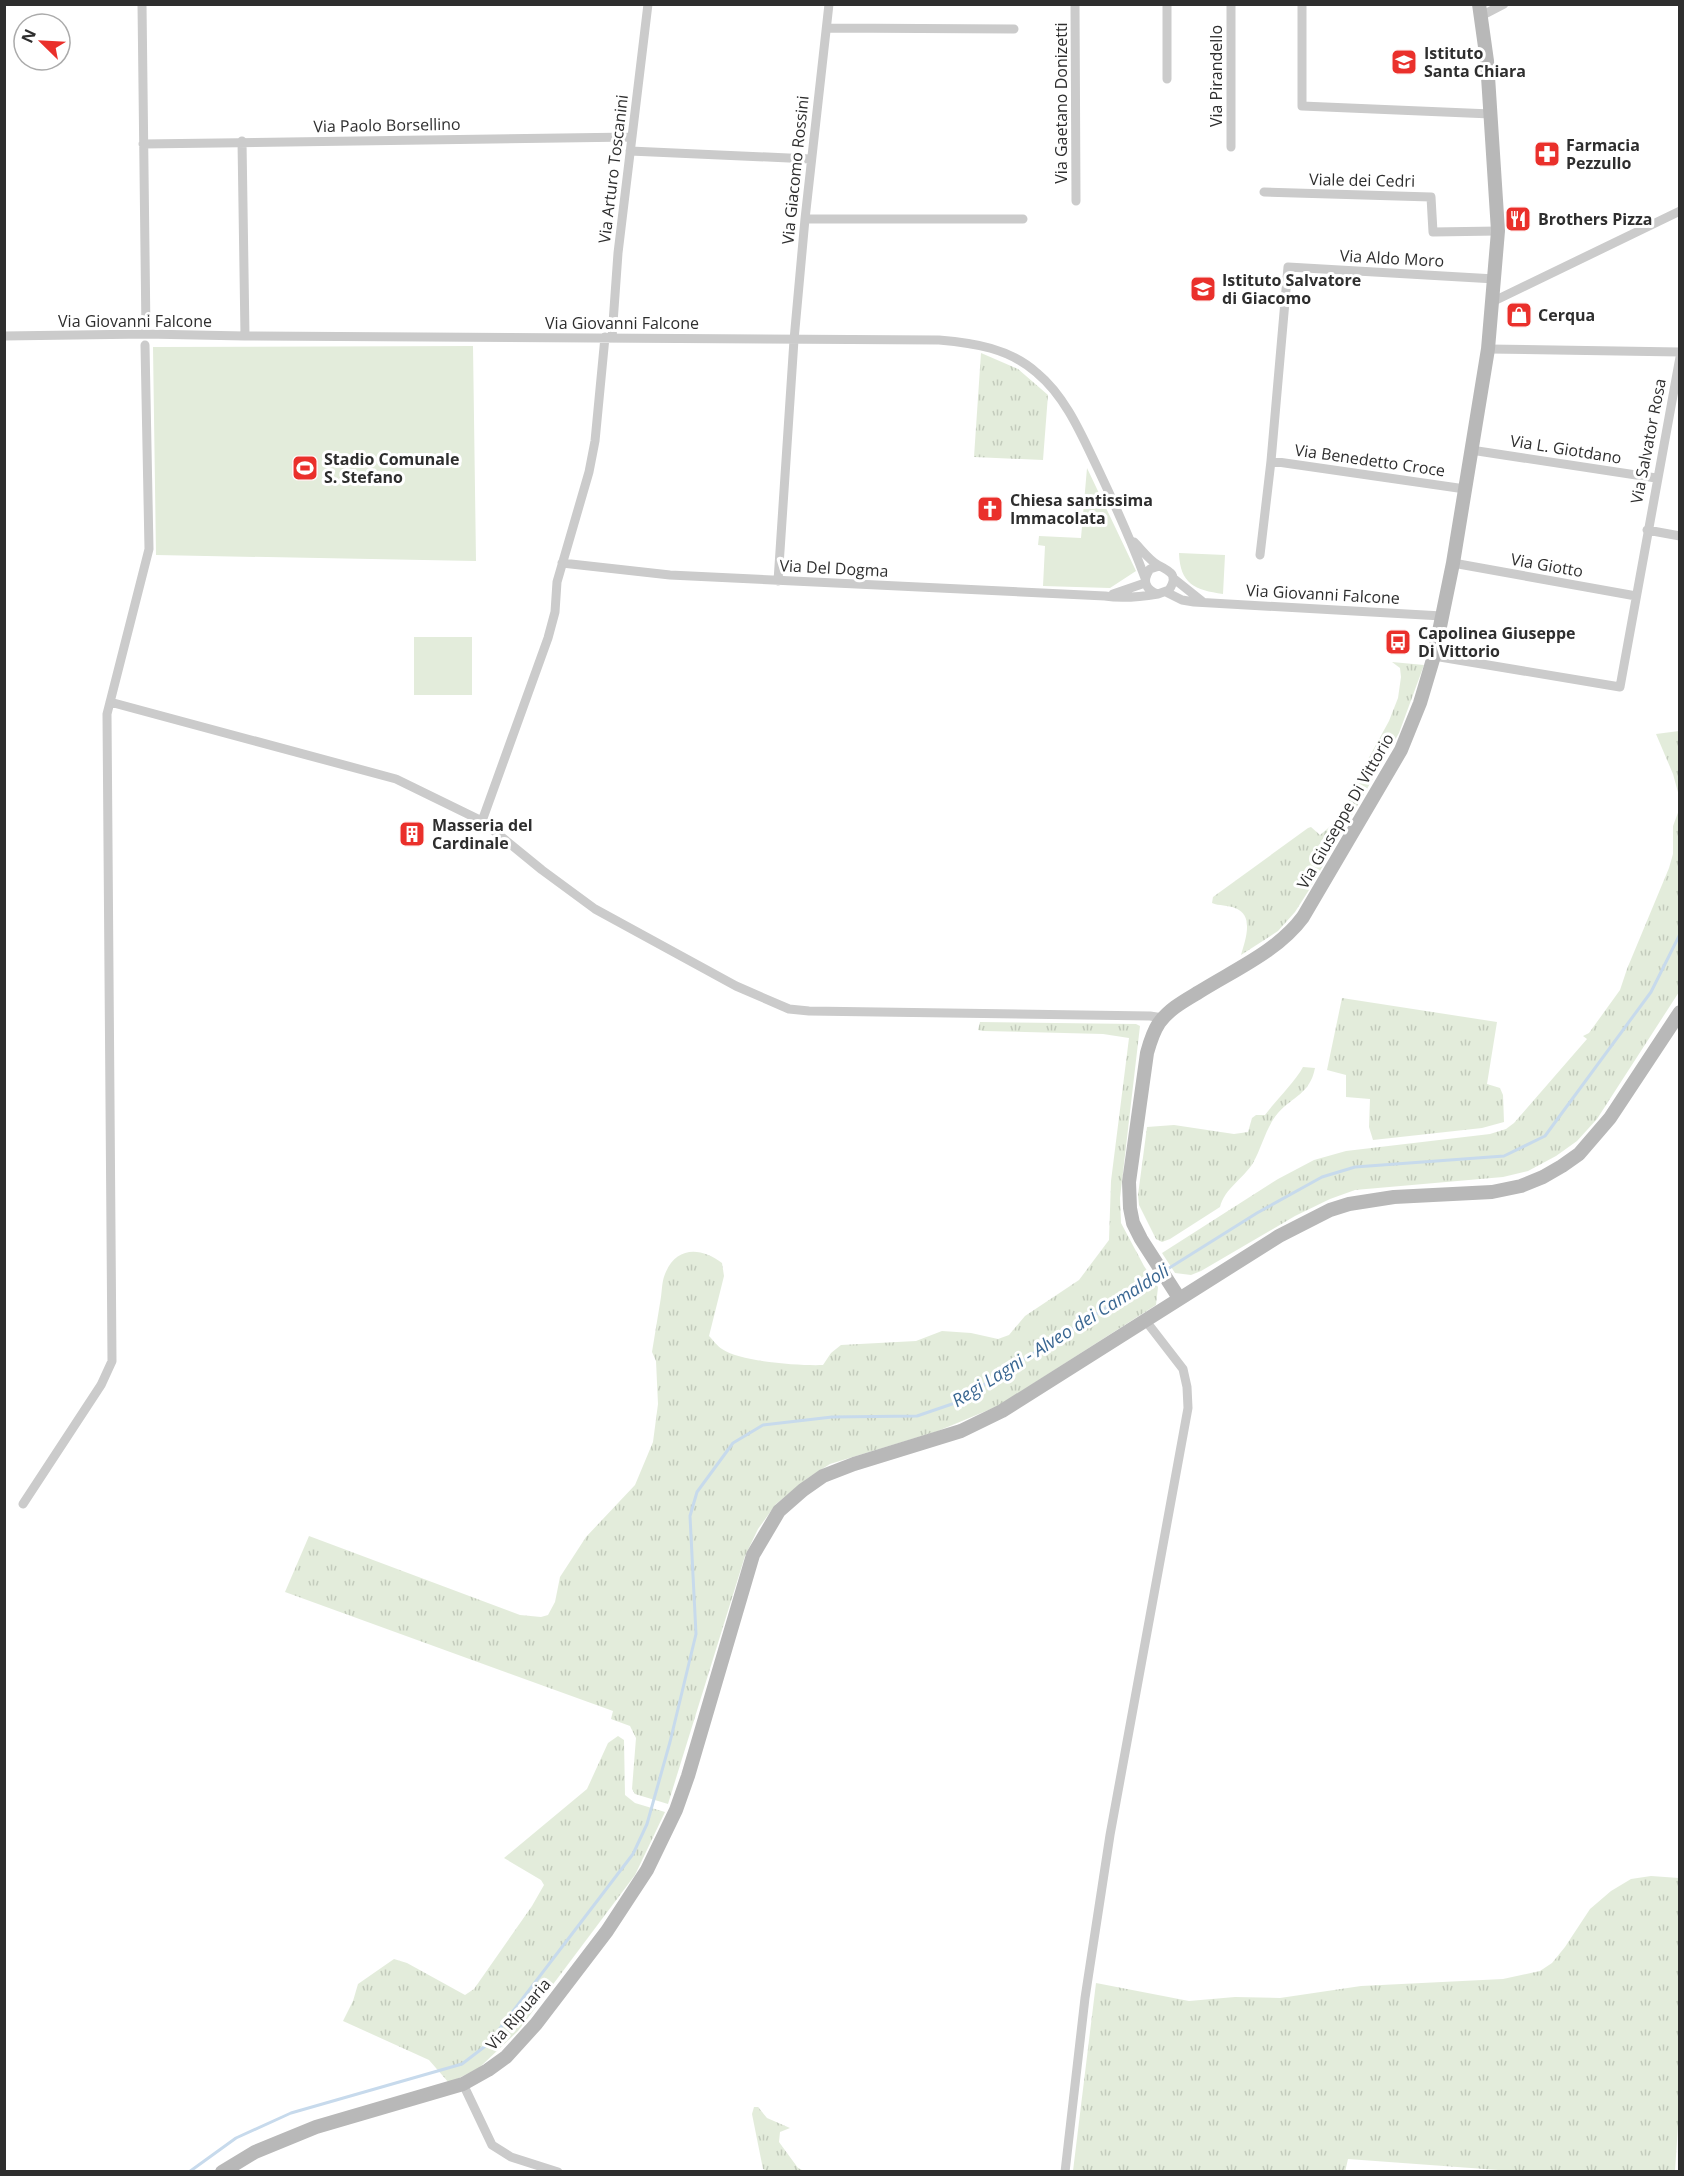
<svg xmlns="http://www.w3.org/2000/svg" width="1684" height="2176" font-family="'Open Sans',sans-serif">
<defs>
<pattern id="grass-tufts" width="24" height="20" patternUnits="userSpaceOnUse" patternTransform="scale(1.5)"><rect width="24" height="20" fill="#e3ecdb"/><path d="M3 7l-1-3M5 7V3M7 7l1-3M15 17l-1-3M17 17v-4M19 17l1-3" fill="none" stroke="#c3cbbc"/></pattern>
</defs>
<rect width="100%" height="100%" fill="#fff"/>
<path fill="url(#grass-tufts)" d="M981,353L1018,369L1048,395L1043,460L974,457Z
M1392,662L1424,665L1399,733L1309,890L1295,912L1278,931L1241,955C1245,941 1255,915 1235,908C1228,905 1219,906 1212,903L1213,897L1308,828L1311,827L1320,835L1346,813L1353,787L1389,721L1398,698L1401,677L1400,668Z
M1679,731H1680L1679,796L1673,774L1656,734Z
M1679,810V992L1597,1119L1577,1141L1556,1156L1528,1171L1503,1177L1355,1190L1330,1199L1295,1216L1201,1271L1191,1275L1175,1273L1162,1253L1278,1179L1314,1160L1346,1151L1490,1134L1506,1129L1514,1123L1587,1039L1583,1036L1589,1033L1620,990L1627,969L1669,868L1673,854V826Z
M1342,998L1497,1022L1487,1084L1500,1088L1503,1095L1504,1122L1482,1128L1373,1140L1369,1127L1370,1099L1346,1097V1075L1327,1070Z
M980,1022L1136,1024L1140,1026L1120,1198L1121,1223L1144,1266L1158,1287L1156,1305L998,1406L938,1431L830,1464L808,1478L776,1504L758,1529L745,1556L668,1804L635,1794L632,1789L636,1738L630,1726L611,1719L613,1711L285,1592L309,1536L520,1615L541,1617L548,1615L555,1602L560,1577L586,1537L635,1485L653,1442L658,1404L656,1361L652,1352C655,1334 658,1315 661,1297C662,1290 662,1281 665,1274C676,1246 701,1247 722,1263L724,1276L709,1336C713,1340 717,1346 722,1349C740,1362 801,1366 823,1365L831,1353L841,1345L916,1341L942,1331L971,1333L998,1339L1009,1335L1025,1316L1079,1280L1109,1240L1111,1181L1129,1038L1103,1034L984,1031L978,1030Z
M1303,1067L1315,1068C1310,1094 1293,1096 1278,1113C1266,1127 1262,1147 1253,1163C1243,1179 1225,1188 1220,1207L1170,1239L1162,1242L1156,1239L1139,1205L1138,1195L1147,1127L1174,1125L1234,1134L1248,1132L1252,1118L1256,1115H1265C1276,1100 1295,1082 1303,1067Z
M618,1736L624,1740L625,1795L635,1803L665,1812L635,1875L518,2031L479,2068L449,2083L429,2060L343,2021L353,2001L358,1984L394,1959L407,1963L465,1995L474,1989L532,1906L544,1885L541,1880L504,1858L587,1789L608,1743Z
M1651,1876L1679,1878L1680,2096L1675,2171H1512L1348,2159L1345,2172L1073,2171L1096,1983L1189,2001L1235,1997L1280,1998L1361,1986L1503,1979L1540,1971L1552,1963L1565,1947L1590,1909L1611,1891L1631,1879Z
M754,2107H758L767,2118L790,2128L780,2132L779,2142L798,2168L804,2171H768L763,2169L752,2114Z"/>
<path fill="#e3ecdb" d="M473,346L476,561L156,555L153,347Z
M1087,468L1136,571L1110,588L1043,586L1045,546L1038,545L1039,536L1081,538Z
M1179,553L1225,555L1223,594C1195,590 1180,584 1179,553Z
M414,637H472V695H414Z"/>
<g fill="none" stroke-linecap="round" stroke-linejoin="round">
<path stroke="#c7daec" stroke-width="3" d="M1166,1270L1257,1213L1322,1177L1355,1167L1504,1156L1545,1136L1651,992L1680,934
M189,2172L236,2138L291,2113L462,2064L488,2044L633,1854L647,1824L670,1742L696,1634L690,1516L697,1492L733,1443L763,1425L832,1417L917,1416L955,1403L1158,1275"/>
<path stroke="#cbcbcb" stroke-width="9" d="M142,4L146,334
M1075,4L1076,201
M1167,4V79
M1231,4V147
M1302,4V106L1491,114
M1481,16L1504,4
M827,28L1014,29
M242,141L245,336
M143,144L632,137
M630,151L810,159
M1264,192L1431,197L1433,232L1498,231
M805,219H1023
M1494,301L1680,211
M4,336L146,334L245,336L939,340C974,343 1009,348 1037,373C1066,397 1082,436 1098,469C1115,505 1131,540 1145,578
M612,337L618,253L648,4
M1488,349L1680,352
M1471,450L1656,478
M1271,461L1465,489
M1647,530L1680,536
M1134,542C1141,549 1150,561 1158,565C1170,571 1179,575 1169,590L1158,594C1145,590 1142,580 1150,569L1159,566
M1260,555L1271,461L1288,267L1495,279
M562,563L670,575L1105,596C1123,599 1140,597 1158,594
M1453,563L1636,596
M1173,578L1203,602
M778,581L794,340L805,219L829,4
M1166,592L1182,600L1194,602L1442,616
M1113,594L1145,583
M1434,656L1620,687L1680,357
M110,702L396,779L482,821L542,870L595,909L736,986L789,1009L809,1011L1150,1016L1163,1018
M482,821L548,638L555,612L557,582L589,472L595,441L605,337
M23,1504L101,1385L112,1361L107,714L149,549L145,345
M463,2084L492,2145L511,2157L558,2172
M1065,2172L1085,1998L1110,1835L1188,1408L1187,1387L1183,1369L1149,1325"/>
<path stroke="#b8b8b8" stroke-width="14" d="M1179,1298L1141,1239L1133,1223L1130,1208L1129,1182L1147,1053C1150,1042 1153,1032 1159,1023C1169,1009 1184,1001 1199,992C1234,970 1278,951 1303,917L1401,750L1420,703L1434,656L1453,563L1488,349L1498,231L1487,61L1479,4
M222,2172L255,2152L316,2127L463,2084L488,2070L506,2057L536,2024L607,1931L647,1870L676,1810L688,1776L753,1555L779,1511L803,1490L823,1476L854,1464L961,1431L1002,1411L1279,1236L1330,1210L1349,1204L1394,1197L1492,1192L1521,1186L1543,1177L1562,1166L1579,1154L1610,1118L1680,1012"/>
</g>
<defs>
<g id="school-square" transform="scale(1.35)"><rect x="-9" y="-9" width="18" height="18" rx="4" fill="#ea302b" stroke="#fff"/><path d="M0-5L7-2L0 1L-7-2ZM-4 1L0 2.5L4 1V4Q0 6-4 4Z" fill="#fff"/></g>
<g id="pharmacy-square" transform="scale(1.35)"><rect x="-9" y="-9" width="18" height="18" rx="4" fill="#ea302b" stroke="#fff"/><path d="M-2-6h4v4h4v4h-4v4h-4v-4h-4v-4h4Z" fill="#fff"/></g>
<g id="restaurant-square" transform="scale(1.35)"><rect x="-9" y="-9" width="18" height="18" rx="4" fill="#ea302b" stroke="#fff"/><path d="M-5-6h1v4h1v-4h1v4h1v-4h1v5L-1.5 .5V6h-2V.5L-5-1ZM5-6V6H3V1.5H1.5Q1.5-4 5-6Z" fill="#fff"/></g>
<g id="shop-square" transform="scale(1.35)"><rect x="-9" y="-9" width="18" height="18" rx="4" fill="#ea302b" stroke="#fff"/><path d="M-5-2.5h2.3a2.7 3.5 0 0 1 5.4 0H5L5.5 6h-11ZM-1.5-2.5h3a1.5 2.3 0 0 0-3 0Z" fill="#fff"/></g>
<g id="stadium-square" transform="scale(1.35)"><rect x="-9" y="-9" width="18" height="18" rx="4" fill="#ea302b" stroke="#fff"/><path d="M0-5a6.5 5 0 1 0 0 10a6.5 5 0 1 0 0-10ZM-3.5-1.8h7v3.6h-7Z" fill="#fff"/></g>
<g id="church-square" transform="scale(1.35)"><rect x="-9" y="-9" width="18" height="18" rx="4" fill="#ea302b" stroke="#fff"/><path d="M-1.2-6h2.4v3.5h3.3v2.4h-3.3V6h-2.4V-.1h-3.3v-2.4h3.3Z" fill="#fff"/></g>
<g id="bus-square" transform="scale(1.35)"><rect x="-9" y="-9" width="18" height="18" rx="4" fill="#ea302b" stroke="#fff"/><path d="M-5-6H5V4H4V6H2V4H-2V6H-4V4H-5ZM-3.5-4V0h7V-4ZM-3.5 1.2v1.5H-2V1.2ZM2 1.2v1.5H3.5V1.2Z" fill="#fff"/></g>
<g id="building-square" transform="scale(1.35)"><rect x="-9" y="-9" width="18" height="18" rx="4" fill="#ea302b" stroke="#fff"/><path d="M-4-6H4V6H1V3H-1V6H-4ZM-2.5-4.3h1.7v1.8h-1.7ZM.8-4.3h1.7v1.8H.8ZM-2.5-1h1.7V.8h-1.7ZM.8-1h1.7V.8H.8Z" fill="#fff"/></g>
</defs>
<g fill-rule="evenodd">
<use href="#school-square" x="1404" y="62"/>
<use href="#pharmacy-square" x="1547" y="154"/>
<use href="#restaurant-square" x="1518" y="219"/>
<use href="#school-square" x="1203" y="289"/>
<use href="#shop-square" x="1519" y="315"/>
<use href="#stadium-square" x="305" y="468"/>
<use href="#church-square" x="990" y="509"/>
<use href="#bus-square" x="1398" y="642"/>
<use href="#building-square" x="412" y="834"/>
</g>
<g text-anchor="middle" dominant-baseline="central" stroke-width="6" stroke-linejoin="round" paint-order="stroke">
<g font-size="16" font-weight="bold" fill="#2e2e2e" stroke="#fff" text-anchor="start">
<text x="1424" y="53">Istituto<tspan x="1424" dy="18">Santa Chiara</tspan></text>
<text x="1566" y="145">Farmacia<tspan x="1566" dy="18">Pezzullo</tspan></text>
<text x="1538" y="219">Brothers Pizza</text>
<text x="1222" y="280">Istituto Salvatore<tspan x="1222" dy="18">di Giacomo</tspan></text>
<text x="1538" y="315">Cerqua</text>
<text x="324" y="459">Stadio Comunale<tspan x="324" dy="18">S. Stefano</tspan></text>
<text x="1010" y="500">Chiesa santissima<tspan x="1010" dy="18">Immacolata</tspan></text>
<text x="1418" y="633">Capolinea Giuseppe<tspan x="1418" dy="18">Di Vittorio</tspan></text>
<text x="432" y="825">Masseria del<tspan x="432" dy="18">Cardinale</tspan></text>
</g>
<g font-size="16" fill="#2e2e2e" stroke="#fff">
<text transform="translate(1216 76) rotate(-90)">Via Pirandello</text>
<text transform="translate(1061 103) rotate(-90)">Via Gaetano Donizetti</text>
<text transform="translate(387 125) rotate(-1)">Via Paolo Borsellino</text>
<text transform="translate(613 169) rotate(-83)">Via Arturo Toscanini</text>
<text transform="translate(795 170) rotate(-84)">Via Giacomo Rossini</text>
<text transform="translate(1362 180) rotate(1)">Viale dei Cedri</text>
<text transform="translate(1392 258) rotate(3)">Via Aldo Moro</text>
<text x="135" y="321">Via Giovanni Falcone</text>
<text x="622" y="323">Via Giovanni Falcone</text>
<text transform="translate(1648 441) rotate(-79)">Via Salvator Rosa</text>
<text transform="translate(1566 449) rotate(9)">Via L. Giotdano</text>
<text transform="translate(1370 460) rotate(8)">Via Benedetto Croce</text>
<text transform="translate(1547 565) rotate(10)">Via Giotto</text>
<text transform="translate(834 568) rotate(3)">Via Del Dogma</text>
<text transform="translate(1323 594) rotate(3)">Via Giovanni Falcone</text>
<text transform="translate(1345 811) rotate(-60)">Via Giuseppe Di Vittorio</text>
<text transform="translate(518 2014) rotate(-49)">Via Ripuaria</text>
</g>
<g font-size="18" font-style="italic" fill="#3a6792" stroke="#fff">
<text transform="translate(1060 1335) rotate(-32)">Regi Lagni - Alveo dei Camaldoli</text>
</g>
</g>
<rect width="1684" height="2176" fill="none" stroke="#2e2e2e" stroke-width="12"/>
<g transform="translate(42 42) rotate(294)"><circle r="28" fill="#ffffff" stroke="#ababab" stroke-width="1.5"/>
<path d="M0-4.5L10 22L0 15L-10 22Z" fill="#ea302b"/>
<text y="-9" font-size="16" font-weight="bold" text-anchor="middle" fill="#2e2e2e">N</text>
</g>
</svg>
